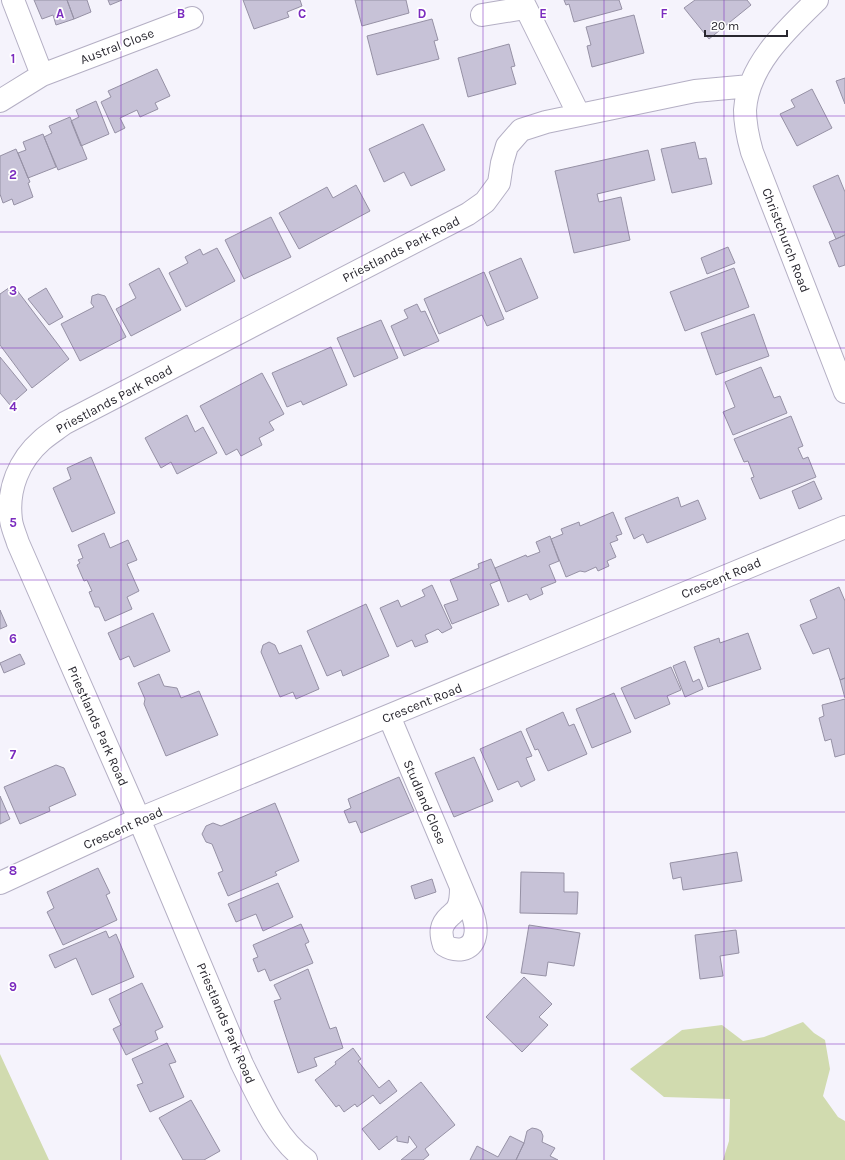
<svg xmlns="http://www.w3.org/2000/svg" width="845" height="1160" font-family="Karla,sans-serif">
<rect width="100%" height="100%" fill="#f5f3fc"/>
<path fill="#d1dbaf" d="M803,1022L814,1033L825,1040L830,1069L823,1096L838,1117L845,1121V1160H723L729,1141L730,1099L664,1097L630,1069L682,1030L722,1025L743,1041L764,1037Z
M0,1054L49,1160H0Z"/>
<path fill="#c7c2d7" stroke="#9691a5" d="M34,0H67L74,19L56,25L53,15L42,19Z
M67,0H87L91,12L74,19Z
M108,0H122L110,5Z
M243,0H300L302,6L287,12L289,17L254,29Z
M355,0H406L409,13L362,26Z
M564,0H619L622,9L574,22L569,4L566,5Z
M695,0H747L751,5L709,39L684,8Z
M634,15L644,53L592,67L587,46L591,45L586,27Z
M432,19L438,40L434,41L439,59L377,75L367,36Z
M509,44L515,66L511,67L516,84L468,97L458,58Z
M157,69L170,96L155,103L158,109L140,117L137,110L120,118L125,128L115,133L101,102L111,97L108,91Z
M845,78V104L836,81Z
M812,89L832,128L797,146L780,114L795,107L791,100Z
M96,101L109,134L81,146L71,121L79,117L76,110Z
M70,117L87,159L58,170L44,137L52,133L49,126Z
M423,124L445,170L411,186L404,172L384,182L369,149Z
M43,134L56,167L28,178L18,153L26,150L23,142Z
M695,142L699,159L706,158L712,184L672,193L661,149Z
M16,149L30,182L28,183L33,197L14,205L12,199L3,203L0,194V156Z
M648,150L655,180L597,194L599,202L621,197L630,240L574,253L555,171Z
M838,175L845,192V235L836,239L813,186Z
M356,185L370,211L299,249L279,213L327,187L333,198Z
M271,217L291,257L244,279L225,240Z
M845,235V265L839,267L829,242Z
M728,247L735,263L707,274L701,258Z
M217,248L235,281L186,307L169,273L188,263L185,257L200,249L203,255Z
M521,258L538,298L506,312L489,272Z
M159,268L181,310L131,336L116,309L136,298L129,284Z
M734,268L749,307L685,331L670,292Z
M484,272L504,319L487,326L482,315L439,334L424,299Z
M13,285L69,359L32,388L0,345V294Z
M46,288L63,317L49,325L28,299Z
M98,294L105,296L126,337L80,361L61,324L94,307L91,303L92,296Z
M417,304L421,312L425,311L439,341L404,356L391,326L408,318L404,310Z
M754,314L769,356L716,375L701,333Z
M381,320L398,358L354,377L337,338Z
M331,347L347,385L303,405L301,401L287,407L272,373Z
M0,357L27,390L10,405L0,393Z
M761,367L774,398L780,396L787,413L733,435L723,412L735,407L725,382Z
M262,373L284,414L269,422L274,430L259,438L262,445L241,456L237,449L226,455L200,406Z
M187,415L195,432L203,427L217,453L177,474L171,462L161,468L145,438Z
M791,416L803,446L798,448L803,459L808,457L816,477L760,499L751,478L754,477L748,461L744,462L734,439Z
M91,457L115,513L72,532L53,488L71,479L67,468Z
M814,481L822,499L799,509L792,491Z
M678,497L681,507L698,500L706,519L647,543L643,534L634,539L625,518Z
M613,512L622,534L616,536L618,540L610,543L616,557L607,561L609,566L598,571L596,567L585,572L580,571L566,577L551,539L563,534L561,529L579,522L580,526Z
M104,533L110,548L128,540L137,560L127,564L139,591L127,597L132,609L105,621L99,607H95L89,592L92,591L87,580L84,581L77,565L80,563L78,560L83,558L78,545Z
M550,536L559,561L549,565L556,582L541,588L543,594L530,600L527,594L508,602L495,568L526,555L527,557L540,552L536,542Z
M491,559L500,580L490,584L499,605L452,624L444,605L458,600L450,580L479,568L478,564Z
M432,585L452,628L442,633L438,629L425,635L428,642L415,647L412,640L397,647L380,608L398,600L401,607L425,596L422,590Z
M839,587L845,601V678L840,680L829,648L813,654L800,625L817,618L810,600Z
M366,604L389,656L343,676L341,670L327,676L307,631Z
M0,610L7,626L0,629Z
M153,613L170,651L134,667L129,656L120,660L108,633Z
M748,633L761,669L708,687L694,647L719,638L720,643Z
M269,642L275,645L279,654L301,645L319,689L296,699L293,692L280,697L261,652L263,645Z
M20,654L25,664L4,673L0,663Z
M685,661L693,682L699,679L703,689L685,697L673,666Z
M671,667L681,690L667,696L670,704L635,719L621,688Z
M159,674L164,686L177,688L181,698L199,691L218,735L166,756L144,704L145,699L138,683Z
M845,678V698L840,680Z
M614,693L631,732L592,748L576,709Z
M845,699V754L835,757L831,739L825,741L819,718L824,716L822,705Z
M563,712L569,726L574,724L587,754L548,771L538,749L535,750L526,729Z
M521,731L532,756L526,758L535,780L521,787L518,781L498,790L480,749Z
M474,757L493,801L454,817L435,773Z
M56,765L64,768L76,795L49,807L50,811L20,824L4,787Z
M399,777L414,811L361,833L356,821L349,823L344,811L351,808L348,799Z
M0,796L10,819L0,824Z
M275,803L299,861L275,872L277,875L228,896L218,873L223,871L212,844L206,842L202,834L206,826L213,823L221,826Z
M737,852L742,881L683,890L681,877L673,879L670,863Z
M98,868L110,893L106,895L117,920L63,945L47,912L54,908L47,892Z
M521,872L564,873V892H578L577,914L520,913Z
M432,879L436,892L415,899L411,886Z
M278,883L293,917L263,931L256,914L236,922L228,904Z
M301,924L309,942L305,944L313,963L270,981L265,969L258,972L253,959L258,957L253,945Z
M529,925L580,933L574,966L548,962L546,976L521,973Z
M736,930L739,953L720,956L723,976L700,979L695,935Z
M106,931L109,938L116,934L134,977L92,995L76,958L55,968L49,955Z
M308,969L330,1029L336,1027L343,1048L314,1058L317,1066L298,1073L274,1001L281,999L274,985Z
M524,977L552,1004L539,1017L548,1025L522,1052L486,1017Z
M142,983L163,1027L155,1031L158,1039L126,1055L113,1029L121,1025L109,999Z
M167,1043L176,1062L169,1064L184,1097L150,1112L137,1085L143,1083L132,1059Z
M353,1048L361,1059L358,1061L379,1088L389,1080L397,1091L380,1104L373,1095L357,1107L355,1104L344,1112L339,1105L336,1107L315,1080L336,1064L335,1062Z
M421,1082L455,1125L425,1149L429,1155L423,1160H401L417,1147L409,1136L408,1143L397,1141V1136L379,1150L362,1129Z
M191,1100L220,1151L204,1160H183L159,1118Z
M532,1128L537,1129L541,1131L543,1136L542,1142L555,1148L550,1156L558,1160H516L524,1143L527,1131Z
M510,1136L524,1143L516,1160H470L477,1146L498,1157Z"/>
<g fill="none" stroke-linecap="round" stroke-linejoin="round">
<g stroke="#b4afc4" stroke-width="24">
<path id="minor" d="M522,0L579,115
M817,0C787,29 748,65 745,110C745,125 748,138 752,152L845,392
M482,15L525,8
M42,75L192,18
M0,101L42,75L13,0
M389,716L472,913C475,921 477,928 475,936C472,952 455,952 444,945C440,933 440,925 450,916C452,914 455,912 457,909C461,903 461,895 461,888
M0,883L139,819L845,527
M306,1160C276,1139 258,1096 242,1064L139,819L18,543C16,536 12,528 11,520C7,489 19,460 42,440C49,434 57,429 65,423L468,214L485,202L499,183L502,163L507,146L521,130L546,122L695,91L750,86"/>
</g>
<use href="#minor" stroke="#fff" stroke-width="22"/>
</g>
<path fill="none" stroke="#7b2cbf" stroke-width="1" stroke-opacity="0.55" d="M121,0V1160M241,0V1160M362,0V1160M483,0V1160M604,0V1160M724,0V1160M0,116H845M0,232H845M0,348H845M0,464H845M0,580H845M0,696H845M0,812H845M0,928H845M0,1044H845"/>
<g text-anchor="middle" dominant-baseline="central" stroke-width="3.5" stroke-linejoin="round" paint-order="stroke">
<g font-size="13" fill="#29272f" stroke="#fff">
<text transform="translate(117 46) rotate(-21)">Austral Close</text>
<text transform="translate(786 240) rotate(69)">Christchurch Road</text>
<text transform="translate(401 249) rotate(-27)">Priestlands Park Road</text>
<text transform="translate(114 399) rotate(-28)">Priestlands Park Road</text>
<text transform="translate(721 578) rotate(-23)">Crescent Road</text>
<text transform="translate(422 703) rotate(-22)">Crescent Road</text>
<text transform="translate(98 726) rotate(66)">Priestlands Park Road</text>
<text transform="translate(425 802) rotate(67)">Studland Close</text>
<text transform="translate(123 828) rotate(-24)">Crescent Road</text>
<text transform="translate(226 1023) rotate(67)">Priestlands Park Road</text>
</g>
</g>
<g font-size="13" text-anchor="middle" font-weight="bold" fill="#7b2cbf" stroke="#fff" stroke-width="3.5" stroke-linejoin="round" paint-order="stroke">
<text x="60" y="18">A</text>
<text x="181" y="18">B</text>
<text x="302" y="18">C</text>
<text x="422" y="18">D</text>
<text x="543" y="18">E</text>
<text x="664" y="18">F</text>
<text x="13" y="63">1</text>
<text x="13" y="179">2</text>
<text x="13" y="295">3</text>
<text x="13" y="411">4</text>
<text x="13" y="527">5</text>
<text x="13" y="643">6</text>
<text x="13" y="759">7</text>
<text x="13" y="875">8</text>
<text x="13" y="991">9</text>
</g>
<path d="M705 30v6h82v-6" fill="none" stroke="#29272f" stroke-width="2"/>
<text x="711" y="30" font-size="12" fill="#29272f" stroke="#ffffff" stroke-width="3" paint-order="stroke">20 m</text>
</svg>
